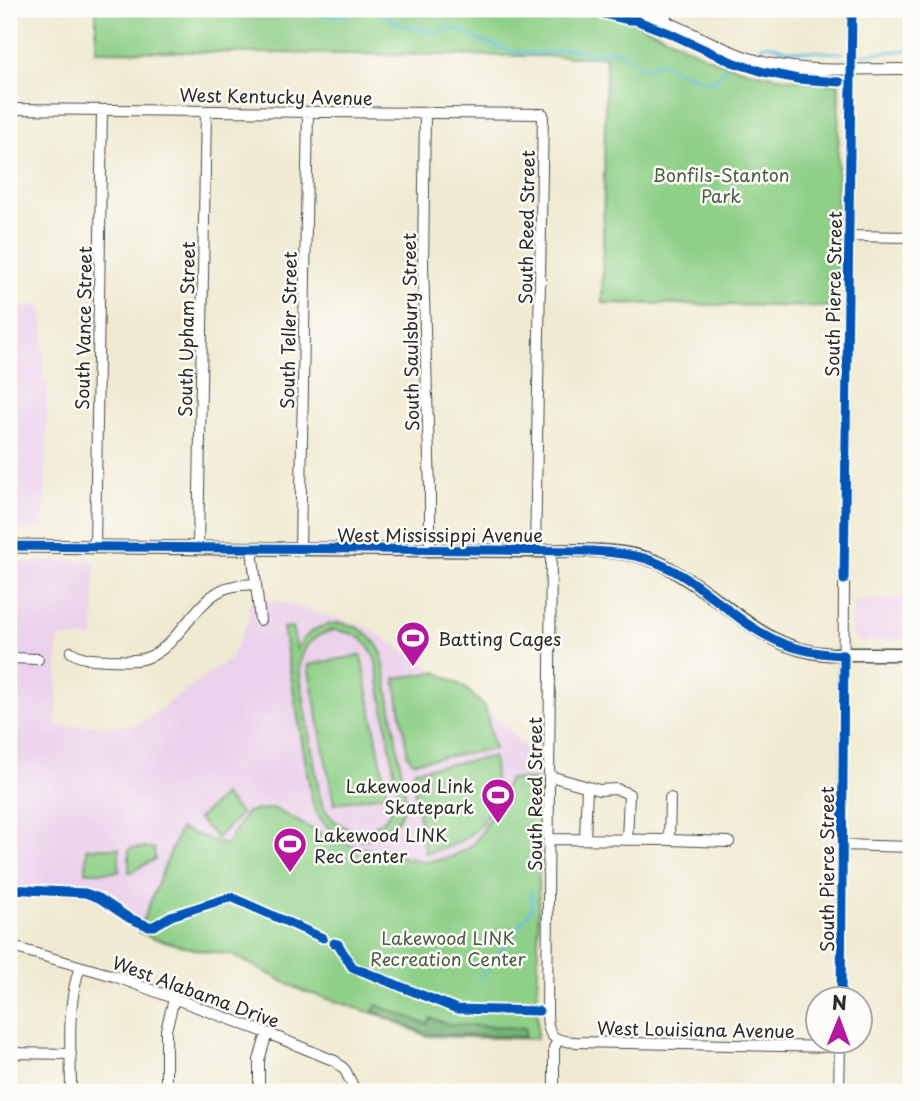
<svg xmlns="http://www.w3.org/2000/svg" width="920" height="1101" font-family="'Playpen Sans',sans-serif">
<rect width="100%" height="100%" fill="#fdfcf7"/>
<filter id="ink" filterUnits="userSpaceOnUse"><feTurbulence type="fractalNoise" baseFrequency=".0143" numOctaves="2"/><feDisplacementMap in="SourceGraphic" scale="14" xChannelSelector="R" yChannelSelector="G"/><feConvolveMatrix kernelMatrix="1 2 1 2 8 2 1 2 1" color-interpolation-filters="sRGB"/></filter>
<filter id="wash" filterUnits="userSpaceOnUse"><feTurbulence type="fractalNoise" baseFrequency=".00686" numOctaves="4" result="noise"/><feDisplacementMap in="SourceGraphic" scale="28" xChannelSelector="R" yChannelSelector="G"/><feGaussianBlur stdDeviation="1.57" result="paint"/><feColorMatrix in="noise" values="0 0 0 0 0 0 0 0 0 0 0 0 0 0 0 0 0 1.4 0 .05"/><feComposite in="paint" operator="in"/></filter>
<g filter="url(#wash)">
<rect width="100%" height="100%" fill="#efead1"/>
<path fill="#ebd1eb" d="M9,306H42L44,322L43,379L48,380L44,530H9Z
M95,560L94,638H58L57,726L137,725L230,659L249,619L247,604L275,600L367,627L437,672L464,687L511,732L540,765V780L509,779L482,832L473,844L452,857L425,862L334,841L273,808L247,812L226,846L180,829L138,932L129,927L87,895L9,891V563Z
M911,597V639L860,642L851,633L853,601Z"/>
<path fill="#8fd088" stroke="#5d7e5a" stroke-width="2" fill-rule="evenodd" d="M96,9H592C638,18 670,41 712,59C752,75 796,81 839,84L836,307L602,303L606,57L96,51Z
M337,623C358,624 373,635 382,654L405,793C405,849 328,857 312,801L283,628L292,627L297,650C304,633 319,625 337,623ZM334,630C358,633 368,639 376,662L397,789C394,838 335,845 320,798L300,676C298,651 310,635 334,630Z
M361,655L387,794L334,804L308,665Z
M437,672L464,687L485,707L494,749L413,762L408,756L395,678Z
M493,757C502,810 478,844 425,853L412,776L415,770Z
M509,779L540,780L537,1039L426,1036L385,1017L300,990L233,955L193,949L150,937L138,932L180,829L226,845L247,812L273,808L334,841L425,862L452,857L473,844L482,832Z
M223,795L241,814L217,838L198,819Z
M87,848H119V872H86Z
M131,848H154L155,860C145,862 139,870 129,872V850Z"/>
<path fill="#73b274" stroke="#4f6e50" stroke-width="2" d="M376,1005L427,1024L431,1018L448,1024L525,1028V1037L426,1034L373,1011Z"/>
<g fill="none" stroke-linecap="round" stroke-linejoin="round">
<path stroke="#64bee2" stroke-width="2.5" d="M311,9C326,22 347,15 363,9
M373,9L405,27L431,32L446,29L460,30L473,38L511,51L538,54L564,49L577,50L591,54L609,50L622,53L634,60L638,66L647,68L656,63H662L686,75L696,77L704,82H710L718,78L726,66
M759,47L769,44L786,50L842,53
M862,54L911,50
M479,980L531,910L533,901L530,892"/>
</g>
</g>
<g filter="url(#ink)">
<g fill="none" stroke-linecap="round" stroke-linejoin="round">
<g stroke="#484844" stroke-width="12">
<path id="minor" d="M634,9C674,21 710,45 749,58C801,75 858,68 911,69
M664,20L669,9
M9,109L543,114L535,551
M425,113L423,265L430,490V550
M849,236L911,237
M95,546L102,111
M198,547L206,111
M252,549L260,620
M300,549L308,112
M551,551L547,1015C548,1037 553,1041 575,1042L840,1047
M71,652C83,660 95,659 108,660C120,660 135,662 146,658C175,649 193,606 218,592C229,585 243,585 256,584
M9,658L38,659
M550,776L599,790L617,789L629,794L627,840
M550,839L669,840L670,798
M585,839L587,787
M669,840L729,842
M842,845L911,847
M9,946L114,976L267,1033L335,1061L345,1070L352,1084V1092
M841,1000L844,590L852,9
M9,1053L71,1054
M71,1092C71,1051 66,1006 80,967
M166,1092V1030L174,999
M259,1092V1060L267,1033
M453,1092V1091
M554,1092V1048L558,1040
M839,1092L840,1042"/>
</g>
<g stroke="#484844" stroke-width="15">
<path id="major" d="M9,546L535,551C575,551 620,547 657,562C668,566 676,573 685,578C736,609 765,650 829,654H911"/>
</g>
<use href="#minor" stroke="#fff" stroke-width="10"/>
<use href="#major" stroke="#fff" stroke-width="12"/>
<g stroke="#fdfcf7" stroke-width="13">
<path id="cycleway" d="M562,9L595,12L628,20H635L669,33L732,62L764,72L798,79L840,82
M9,546L592,551C615,553 638,554 660,564C702,582 731,618 771,638C794,650 818,654 844,655L841,1000
M844,580L852,9
M9,889L85,893L99,898L129,918L148,926H154L171,916L231,897L323,938
M334,943L338,944L352,967L457,1009L539,1011"/>
</g>
<use href="#cycleway" stroke="#0057b8" stroke-width="9"/>
</g>
</g>
<defs>
<g id="stadium-pin" transform="scale(1.75)"><path d="M0 17L-7.5 6A9.5 9.5 0 1 1 7.5 6Z" fill="#b5179e" stroke="#fdfcf7"/><path d="M0-5a6.5 5 0 1 0 0 10a6.5 5 0 1 0 0-10ZM-3.5-1.8h7v3.6h-7Z" fill="#fff"/></g>
</defs>
<g fill-rule="evenodd">
<use href="#stadium-pin" x="413" y="638"/>
<use href="#stadium-pin" x="498" y="795"/>
<use href="#stadium-pin" x="290" y="844"/>
</g>
<g text-anchor="middle" dominant-baseline="central" stroke-width="5" stroke-linejoin="round" paint-order="stroke">
<g font-size="18" fill="#2b2b2b" stroke="#fdfcf7">
<text transform="translate(276 96) rotate(1)">West Kentucky Avenue</text>
<text transform="translate(526 227) rotate(-89)">South Reed Street</text>
<text transform="translate(833 294) rotate(-89)">South Pierce Street</text>
<text transform="translate(83 328) rotate(-89)">South Vance Street</text>
<text transform="translate(186 329) rotate(-89)">South Upham Street</text>
<text transform="translate(288 330) rotate(-89)">South Teller Street</text>
<text transform="translate(410 332) rotate(-91)">South Saulsbury Street</text>
<text x="440" y="534">West Mississippi Avenue</text>
<text transform="translate(534 794) rotate(-90)">South Reed Street</text>
<text transform="translate(826 869) rotate(-90)">South Pierce Street</text>
<text transform="translate(196 991) rotate(20)">West Alabama Drive</text>
<text transform="translate(696 1029) rotate(1)">West Louisiana Avenue</text>
</g>
<g font-size="18" fill="#495d47" stroke="#fdfcf7">
<text x="721" y="174">Bonfils-Stanton<tspan x="721" dy="21">Park</tspan></text>
<text x="448" y="937">Lakewood LINK<tspan x="448" dy="21">Recreation Center</tspan></text>
</g>
<g font-size="18" fill="#2b2b2b" stroke="#fdfcf7" text-anchor="start">
<text x="438" y="638">Batting Cages</text>
<text x="474" y="785" text-anchor="end">Lakewood Link<tspan x="474" dy="21">Skatepark</tspan></text>
<text x="314" y="834">Lakewood LINK<tspan x="314" dy="21">Rec Center</tspan></text>
</g>
</g>
<rect width="920" height="1101" fill="none" stroke="#fdfcf7" stroke-width="35"/>
<g transform="translate(839 1020) rotate(1)"><circle r="33" fill="#fdfcf7" stroke="#a9a8a5" stroke-width="2"/>
<path d="M0-5L12 26L0 18L-12 26Z" fill="#b5179e"/>
<text y="-10" font-size="19" font-weight="bold" text-anchor="middle" fill="#2b2b2b">N</text>
</g>
</svg>
